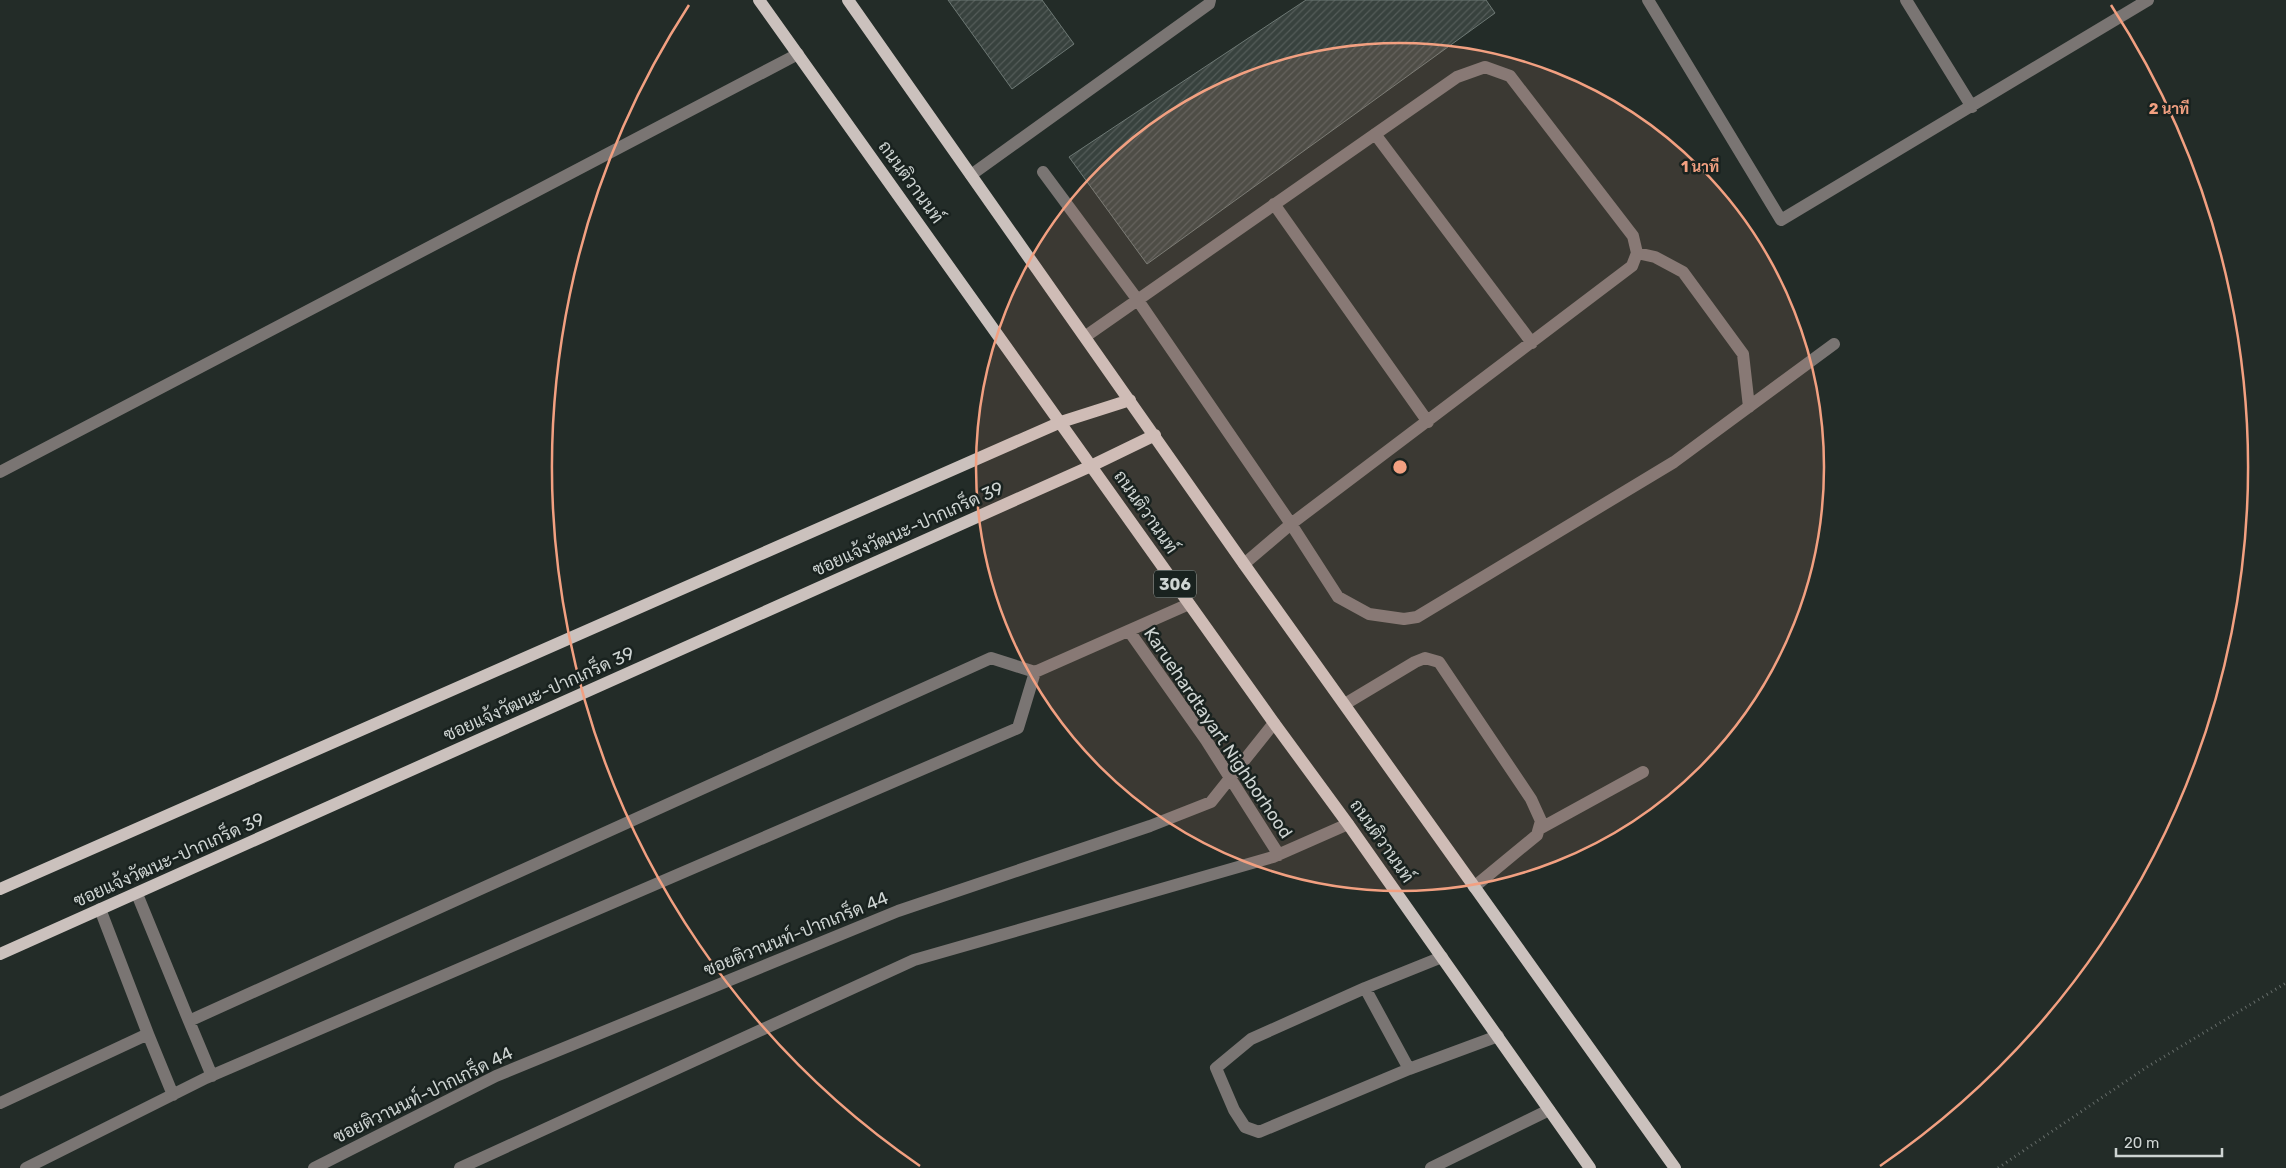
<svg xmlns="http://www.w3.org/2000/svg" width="2286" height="1168" font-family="Rubik,Sarabun,sans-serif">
<defs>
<pattern id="building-hatch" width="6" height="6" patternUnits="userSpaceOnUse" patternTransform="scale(1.25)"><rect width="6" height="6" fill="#38423e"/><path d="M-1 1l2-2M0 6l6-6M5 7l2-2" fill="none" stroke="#545c59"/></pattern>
</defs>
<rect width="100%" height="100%" fill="#232c28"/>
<path fill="url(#building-hatch)" stroke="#6d7874" d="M948,0H1042L1074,44L1012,89Z
M1306,0H1486L1495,13L1147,264L1069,157Z"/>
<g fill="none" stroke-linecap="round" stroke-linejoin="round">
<path stroke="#666d6a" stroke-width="3" stroke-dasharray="1 4" stroke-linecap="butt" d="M1998,1168L2147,1067L2286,983"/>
<path stroke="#7a7573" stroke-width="12" d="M1648,0L1781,220L2148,0
M1906,0L1972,107
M1375,134L1532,343
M1043,172L1137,299L1291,524L1338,597L1369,614L1404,619L1417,617L1674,462L1834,344
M971,175L1209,4L1210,0
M1274,204L1428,422
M1637,253L1655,257L1683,272L1743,354L1749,407
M1086,336L1457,77L1485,67L1510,76L1633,236L1637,253L1632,266L1291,524L1244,564
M0,472L798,54
M1129,631L1206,740L1279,855
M1345,704L1415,662L1425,658L1439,662L1531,799L1541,821L1537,835L1474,887
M1541,828L1643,772
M137,894L189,1021L991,658L1035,672L1189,604
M1442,957L1365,988L1251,1039L1216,1068L1234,1110L1245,1127L1259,1132L1409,1069L1498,1036
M1365,988L1409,1069
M189,1021L212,1076
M148,1034L173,1095
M0,1103L148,1034L100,909
M26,1168L206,1078L1018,728L1035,672
M314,1168L496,1076L898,911L1150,826L1211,802L1274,723
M460,1168L914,960L1273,857L1348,824
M1431,1168L1549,1110"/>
<path stroke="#cbc1bd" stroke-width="12" d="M759,0L1274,723L1348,824L1590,1168
M848,0L1244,564L1675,1168
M0,889L1061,422L1130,400
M0,954L1091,466L1155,435"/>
</g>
<circle cx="1400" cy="467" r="424" fill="#f2a081" fill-opacity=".12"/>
<g fill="none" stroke="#f2a081" stroke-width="2.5">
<circle cx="1400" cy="467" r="424"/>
<path d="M920 1166A848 848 0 0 1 689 5M2111 5A848 848 0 0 1 1880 1166"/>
</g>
<g text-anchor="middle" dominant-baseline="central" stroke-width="5" stroke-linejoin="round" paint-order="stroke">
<rect fill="#19221f" stroke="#989f9c" stroke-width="1" x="1154" y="570.5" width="42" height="27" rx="4"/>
<g font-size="16" font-weight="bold" fill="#ced4d2">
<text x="1175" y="584">306</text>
</g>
<g font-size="18" fill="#ced4d2" stroke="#19221f">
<text transform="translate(911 182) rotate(54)">ถนนติวานนท์</text>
<text transform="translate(1146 512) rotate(55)">ถนนติวานนท์</text>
<text transform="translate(908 529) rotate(-24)">ซอยแจ้งวัฒนะ-ปากเกร็ด 39</text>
<text transform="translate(539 694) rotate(-24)">ซอยแจ้งวัฒนะ-ปากเกร็ด 39</text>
<text transform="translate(1218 733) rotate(56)">Karuehardtayart Nighborhood</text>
<text transform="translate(1382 841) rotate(55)">ถนนติวานนท์</text>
<text transform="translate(169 860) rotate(-24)">ซอยแจ้งวัฒนะ-ปากเกร็ด 39</text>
<text transform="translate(796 934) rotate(-22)">ซอยติวานนท์-ปากเกร็ด 44</text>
<text transform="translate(423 1095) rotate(-26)">ซอยติวานนท์-ปากเกร็ด 44</text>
</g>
</g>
<circle cx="1400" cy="467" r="8" fill="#f2a081" stroke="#19221f" stroke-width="2.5"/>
<g font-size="15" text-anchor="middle" font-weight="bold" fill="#f2a081" stroke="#19221f" stroke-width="5" stroke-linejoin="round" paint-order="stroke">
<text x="2169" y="114">2 นาที</text>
<text x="1700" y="172">1 นาที</text>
</g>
<path d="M2116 1148v8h106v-8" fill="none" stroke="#ced4d2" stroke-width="2.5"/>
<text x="2124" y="1148" font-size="15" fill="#ced4d2" stroke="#19221f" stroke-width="4" paint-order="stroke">20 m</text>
</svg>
